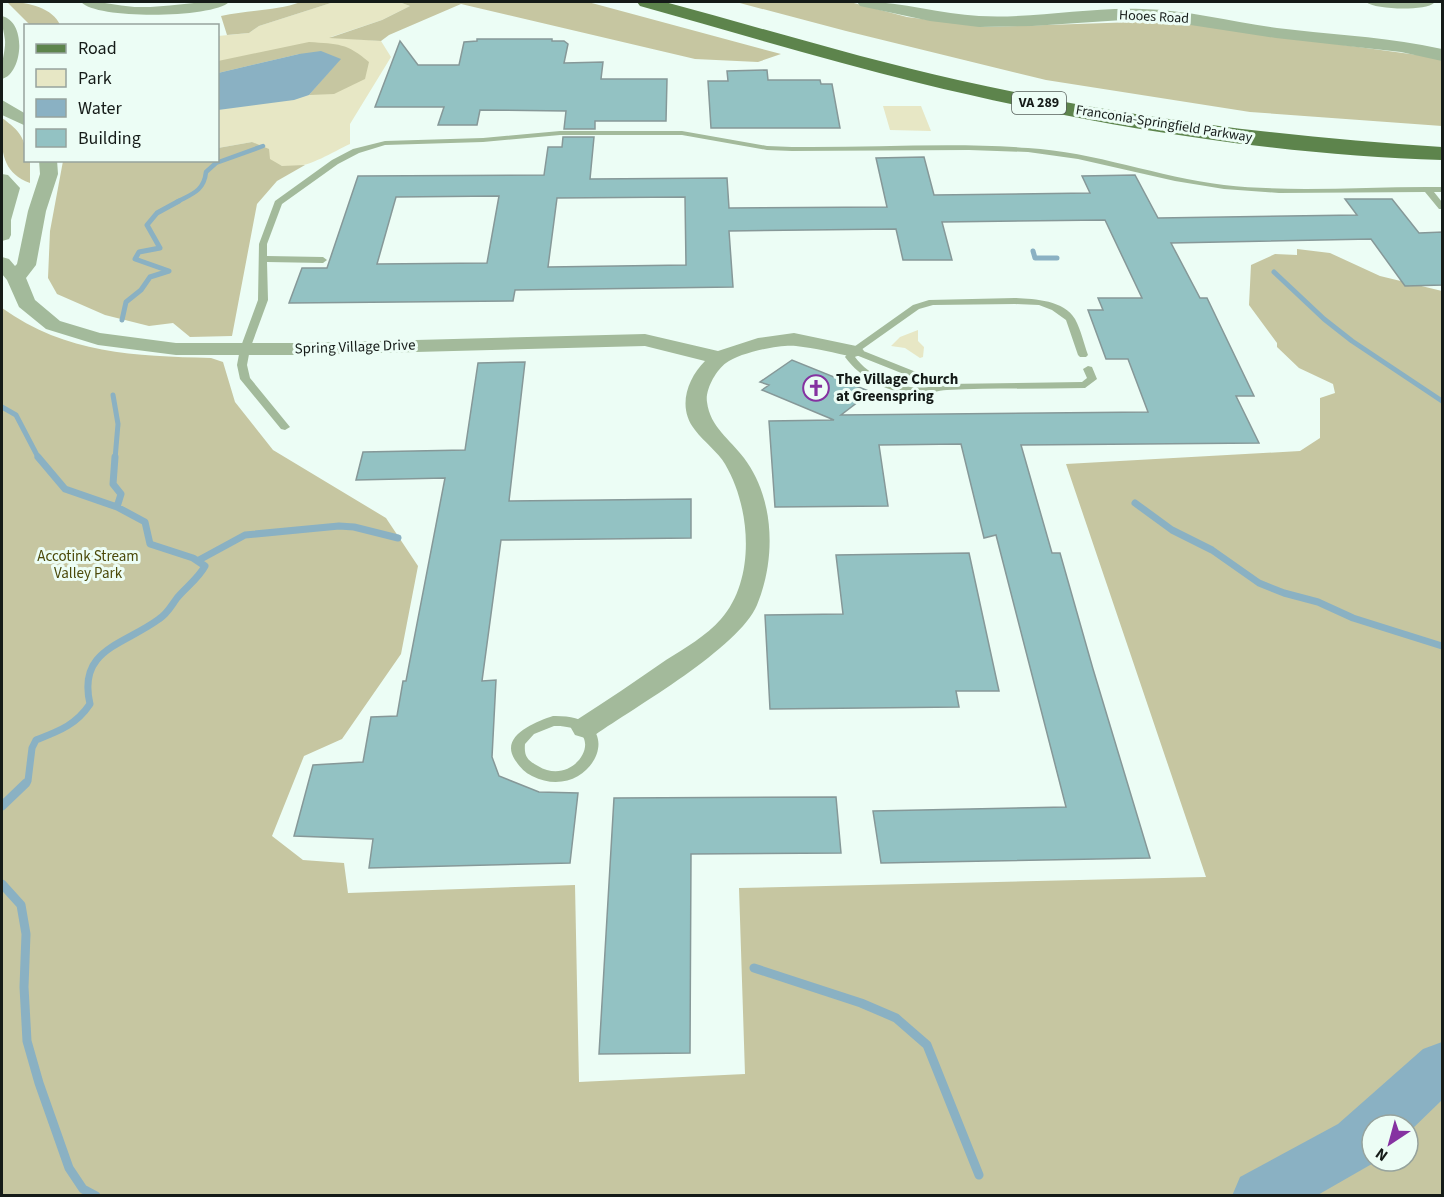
<svg xmlns="http://www.w3.org/2000/svg" width="1444" height="1197" font-family="'Source Sans 3',sans-serif">
<rect width="100%" height="100%" fill="#ecfdf5"/>
<path fill="#e7e7c5" d="M334,2H399L410,6L382,20L331,37L381,41L391,57L350,124V144C330,153 305,171 282,166C270,164 260,150 252,142L218,148V36L249,33L259,26Z
M883,106H921L931,131L890,130Z
M918,330V341L924,347L923,357L920,358L905,348L891,346L900,337Z"/>
<path fill="#c6c6a1" fill-rule="evenodd" d="M7,2C24,1 53,7 60,25H30Z
M301,2H334L259,26L249,33L227,35L221,16C248,10 276,11 301,2Z
M399,2H588L781,54L758,62L695,59L461,4L389,35L381,41L329,38L382,20L410,6Z
M736,2H850L907,17L985,27L1167,21L1425,56L1442,60V126L1250,112L1046,80L846,31Z
M309,42C338,44 347,43 369,62L365,79L334,94L309,95L340,59L299,54L218,73V61Z
M2,118C20,131 26,138 26,160L30,161V183C0,172 1,148 2,118Z
M252,142L269,149L270,159L282,166L305,165L277,181L257,204L232,336L190,337L173,323L149,326L105,315L57,294L48,278L50,231L63,161L218,160V148Z
M1297,249L1330,253L1380,276L1442,291V1195H2V308C66,354 135,356 211,358L223,362L235,402L273,450L386,518L418,566L401,654L342,739L304,756L272,836L303,860L344,863L348,893L575,885L579,1082L745,1074L739,888L1206,877L1066,464L1300,451L1320,438V398L1335,393L1333,384L1299,368L1277,347V343L1249,305L1251,265L1275,254L1297,255ZM1372,1125H1408V1161H1372Z"/>
<path fill="#8ab1c3" d="M321,51L341,59L309,95L294,100L218,110V73L299,54Z"/>
<g fill="none" stroke-linecap="round" stroke-linejoin="round">
<path stroke="#8ab1c3" stroke-width="4.5" d="M177,202C192,194 204,191 206,172L216,163L263,146"/>
<path stroke="#8ab1c3" stroke-width="5" d="M1033,251L1035,258H1057
M1274,272L1324,319L1352,341L1442,401
M122,320L126,302L141,290L150,277L169,271L135,259L139,252L160,248L147,225L157,213L179,201
M113,395L118,424L115,459
M2,407L16,415L39,459"/>
<path stroke="#8ab1c3" stroke-width="7" d="M115,457L113,484L121,494L117,507
M1135,503L1172,530L1212,550L1259,583L1284,593L1318,602L1353,618L1442,646
M199,560L245,535L339,526L354,527L398,538
M25,784L28,781L32,748L36,740C59,731 76,725 90,704C77,649 124,645 159,619C168,613 171,606 177,598C186,587 198,579 205,566L193,558L150,544L145,522L117,507L65,489L38,457"/>
<path stroke="#8ab1c3" stroke-width="9" d="M2,806L26,783
M2,884L21,905L26,934L24,987L27,1041L39,1083L69,1168L83,1189L96,1196
M754,968L861,1003L896,1018L927,1045L979,1175"/>
<path fill="#8ab1c3" fill-rule="evenodd" d="M1442,1042V1100L1408,1133V1125H1372V1161H1377L1316,1196H1232L1240,1177L1338,1124L1423,1049Z"/>
</g>
<path fill="#93c2c3" stroke="#869898" stroke-width="1.5" fill-rule="evenodd" d="M477,39H552V41H564L568,44L564,63L603,62L601,79H667L666,121H595V129H564L566,111L480,110L477,125H438L444,107H375L400,41L418,65H459L464,42L477,41Z
M767,70L768,80H820L821,84H832L840,128H711L708,81H728L727,71Z
M563,137H594L590,179L727,178L729,208L887,207L876,158L924,157L934,195L1090,193L1082,176L1135,175L1158,218L1357,215L1345,199H1392L1419,233L1443,232V285L1405,286L1371,239L1171,243L1200,298H1207L1254,396H1236L1259,443L1021,445L1052,553H1060L1093,669L1150,858L881,863L873,811L1066,807L996,535L984,538L961,444L879,445L888,506L775,507L769,421L834,420L762,390L769,385L760,382L792,360L871,392L841,415L1148,412L1128,359H1106L1088,310H1103L1098,298H1142L1105,220L942,222L952,260H903L896,229L729,231L733,287L515,290L513,301L289,303L302,268H327L358,176L544,175L548,147H562ZM499,196L487,263L377,264L396,197ZM685,197L686,265L548,267L557,198Z
M525,362L509,501L691,499V538L501,540L482,681L496,680L492,757L499,776L539,792L578,793L570,863L369,868L373,839L294,836L313,765L363,762L371,717L397,716L403,681H406L445,478L356,480L363,452L465,450L478,363Z
M969,553L999,691H956L959,707L770,709L765,615L843,614L836,555Z
M836,797L841,853L691,854L690,1053L599,1054L614,798Z"/>
<g fill="none" stroke-linecap="round" stroke-linejoin="round">
<path fill="#a3ba9b" fill-rule="evenodd" d="M560,131H682L767,146L792,147C871,148 950,142 1028,148C1095,152 1158,177 1224,185C1296,193 1370,186 1442,187V192H1434L1442,202V209H1439L1425,192L1279,193L1224,189L1175,181L1078,159L1028,152L969,150L792,151L767,150L682,135H560L483,142L385,145L359,153L338,164L282,204L267,244V256L323,257L327,260L323,263L267,262L268,300L250,349L247,365L250,378L290,427L285,430L281,429L240,379L237,365L240,349L258,300L259,244L275,201L332,160L353,149L385,141L483,138Z
M1015,298C1034,299 1064,300 1075,319C1081,330 1084,344 1088,355L1086,357H1080L1078,355L1066,320L1052,310L1039,305L1015,304L933,305L919,309L861,350L946,384L1082,382L1087,378L1083,369L1088,366L1092,367L1097,379L1085,388C1039,389 993,388 947,390C937,390 927,396 916,395C889,393 860,378 845,357L851,349L913,305L929,300ZM856,355L934,386C907,392 872,380 855,357Z
M553,716C636,714 591,806 532,776C524,772 520,767 515,760C499,736 535,722 553,716ZM554,726C613,724 577,790 538,766C527,760 524,756 525,744L534,734Z"/>
<path fill="#a3ba9b" fill-rule="evenodd" d="M81,2C101,0 121,7 141,7C170,7 200,0 229,2C214,18 97,20 81,2Z
M1366,2H1433L1434,3C1426,11 1375,10 1366,2Z
M2,16C27,22 23,73 2,79C0,64 6,51 5,40C4,31 1,24 2,16Z
M2,100L26,114V126L2,115Z
M39,160H57L58,174L46,211L36,265L26,278L35,300L60,321L100,333L176,343H303L645,334L718,351L758,338L794,333L861,347L864,351L861,355L854,357C835,353 815,348 796,346C780,344 739,353 726,363C716,370 705,390 707,402C710,427 730,439 744,458C775,499 776,559 757,605C739,648 635,707 595,735L585,738L575,735L571,728L575,721C606,701 636,681 666,660C685,648 706,636 721,619C756,579 751,508 725,464C718,452 704,442 695,430C677,408 687,379 705,361L645,346L303,355H176L98,345L46,329L19,307L7,280L2,274V257L9,259L15,266L17,264L28,211L40,174Z
M2,174L8,175L20,188L11,220V235L9,239L2,241Z"/>
<path fill="#a3ba9b" fill-rule="evenodd" d="M857,2C896,0 939,14 979,16C1033,19 1087,7 1142,9C1188,10 1232,22 1277,28C1325,34 1374,36 1422,45L1442,49V61L1401,52L1276,38L1158,20H1123L1032,26L979,27L930,21L860,6Z"/>
<path fill="#5d844c" fill-rule="evenodd" d="M637,2H665C762,28 859,58 958,80C1118,116 1279,137 1442,147V160C1270,155 1087,124 919,83C825,60 733,32 640,6Z"/>
</g>
<defs>
<g id="church-ring" transform="scale(1.35)"><circle r="9.5" fill="#ecfdf5" stroke="#8532a1" stroke-width="1.5"/><path d="M-1.2-6h2.4v3.5h3.3v2.4h-3.3V6h-2.4V-.1h-3.3v-2.4h3.3Z" fill="#8532a1"/></g>
</defs>
<g fill-rule="evenodd">
<use href="#church-ring" x="816" y="388"/>
</g>
<g text-anchor="middle" dominant-baseline="central" stroke-width="6" stroke-linejoin="round" paint-order="stroke">
<g font-size="14" fill="#151b18" stroke="#ecfdf5">
<text transform="translate(1154 17) rotate(3)">Hooes Road</text>
<text transform="translate(1164 124) rotate(9)">Franconia-Springfield Parkway</text>
</g>
<rect fill="#ecfdf5" stroke="#565f5a" stroke-width="1.5" x="1012" y="92" width="54" height="22" rx="4.5"/>
<g font-size="14" font-weight="bold" fill="#151b18">
<text x="1039" y="103">VA 289</text>
</g>
<g font-size="15" fill="#151b18" stroke="#ecfdf5">
<text transform="translate(355 347) rotate(-2)">Spring Village Drive</text>
</g>
<g font-size="15" font-weight="bold" fill="#151b18" stroke="#ecfdf5" text-anchor="start">
<text x="836" y="379">The Village Church<tspan x="836" dy="17">at Greenspring</tspan></text>
</g>
<g font-size="15" fill="#4b4909" stroke="#ecfdf5">
<text x="88" y="556">Accotink Stream<tspan x="88" dy="17">Valley Park</tspan></text>
</g>
</g>
<rect width="1444" height="1197" fill="none" stroke="#151b18" stroke-width="6"/>
<rect x="24" y="24" width="195" height="138" fill="#ecfdf5" stroke="#96a39d" stroke-width="1.5"/>
<rect x="36" y="44" width="30" height="9" fill="#5d844c" stroke="#96a39d" stroke-width="1.5"/>
<text x="78" y="54" font-size="18" fill="#151b18">Road</text>
<rect x="36" y="69" width="30" height="18" fill="#e7e7c5" stroke="#96a39d" stroke-width="1.5"/>
<text x="78" y="84" font-size="18" fill="#151b18">Park</text>
<rect x="36" y="99" width="30" height="18" fill="#8ab1c3" stroke="#96a39d" stroke-width="1.5"/>
<text x="78" y="114" font-size="18" fill="#151b18">Water</text>
<rect x="36" y="129" width="30" height="18" fill="#93c2c3" stroke="#96a39d" stroke-width="1.5"/>
<text x="78" y="144" font-size="18" fill="#151b18">Building</text>
<g transform="translate(1390 1143) rotate(216)"><circle r="28" fill="#ecfdf5" stroke="#96a39d" stroke-width="1.5"/>
<path d="M0-4.5L10 22L0 15L-10 22Z" fill="#8532a1"/>
<text y="-9" font-size="16" font-weight="bold" text-anchor="middle" fill="#151b18">N</text>
</g>
</svg>
